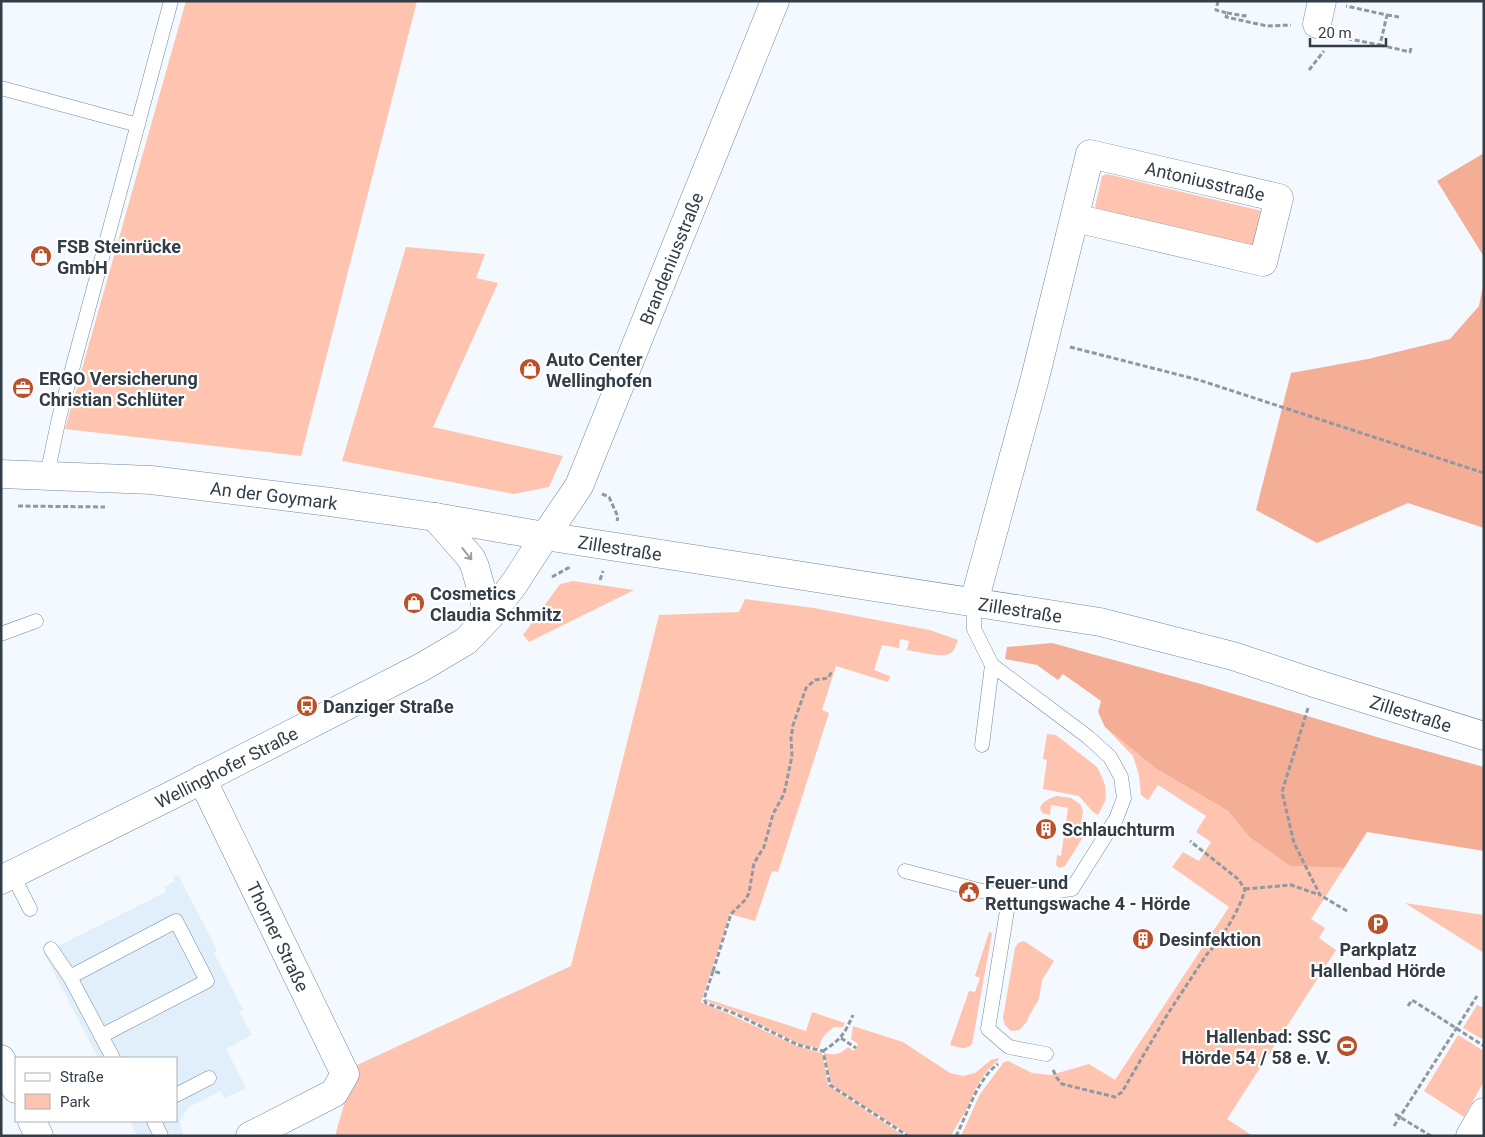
<svg xmlns="http://www.w3.org/2000/svg" width="1485" height="1137" font-family="Roboto,sans-serif">
<rect width="100%" height="100%" fill="#f3f9fe"/>
<path fill="#e1effb" d="M178,875L217,950L214,953L243,1010L239,1012L252,1035L226,1049L246,1088L225,1098L221,1091L189,1107L180,1120L183,1136H137L130,1121H176V1058H98L44,953L166,892L164,887L175,881L173,877Z"/>
<path fill="#ffc4af" d="M186,1H417L301,456L65,429Z
M1107,174L1262,211L1260,240L1252,247L1104,215L1095,207L1102,176Z
M406,247L485,254L476,278L498,283L433,427L563,456L549,487L514,494L342,461Z
M573,581L634,590L529,642L523,635L560,584Z
M745,599L814,608L930,630L958,640C956,645 955,651 949,654C941,658 916,651 907,650L909,641L900,639L899,648L882,645L874,670L890,676L888,682L836,666L822,710L829,713L778,872L772,871L755,921L730,914L701,1002L729,1014L799,1047L822,1053L828,1085L904,1136H335L355,1066L571,966L659,615L739,612Z
M1105,727L1155,768L1228,811L1249,837L1290,866L1344,868L1311,919L1325,928L1319,938L1336,950L1227,1119L1253,1136H961L980,1094L1004,1062L1008,1061L1032,1073L1051,1075L1089,1064L1115,1080L1229,907L1172,867L1183,852L1199,861L1211,842L1196,832L1206,816L1158,785L1148,800L1141,795L1139,775L1133,756Z
M1047,734L1056,735L1097,767L1102,777L1105,785L1106,799L1098,815L1093,812L1079,796L1043,789L1047,760L1043,759Z
M1057,796L1071,798L1080,804L1083,810L1081,822L1083,837L1065,866L1059,868L1056,865L1057,855L1061,856L1068,808L1051,805L1050,815L1042,813L1040,808C1043,801 1050,798 1057,796Z
M1405,903L1484,915V953Z
M989,932L992,933L972,1044C965,1051 959,1047 950,1045L969,991L975,992L980,978L975,976Z
M1024,941L1054,961L1042,980L1039,999L1029,1016L1026,1023L1019,1030L1011,1031L1005,1025L1003,1018L1015,948L1018,943Z
M707,999L806,1031L812,1012L845,1023L843,1027H834C826,1033 821,1037 819,1048L799,1044L738,1013L707,1001Z
M1477,1005L1484,1008V1040L1463,1028Z
M853,1026L903,1042L950,1073L963,1076L975,1073L991,1060L998,1058L999,1060C981,1072 974,1093 965,1112C960,1120 955,1128 951,1136H911L831,1085L824,1053C835,1056 840,1054 848,1047L854,1051L858,1044L851,1039Z
M1458,1035L1484,1051V1081L1464,1117L1424,1091Z"/>
<path fill="#f5ae96" d="M1484,153V257L1437,181Z
M1484,280V528L1408,503L1317,543L1256,510L1291,373L1368,359L1450,339L1479,306Z
M1052,643L1201,684L1380,738L1484,767V851L1367,832L1344,868L1290,866L1249,837L1228,811L1155,768L1105,727L1098,712L1101,701L1063,674L1058,680L1037,665L1005,659L1007,647Z"/>
<g fill="none" stroke-linecap="round" stroke-linejoin="round">
<g stroke="#718ba2" stroke-width="15">
<path id="service" d="M1,88L138,125
M47,475L59,418L171,1
M974,602V629L992,665L1088,737L1110,757L1121,777L1124,798L1116,819L1072,889L1009,898L988,1029L1009,1047L1046,1054
M1,634L36,621
M982,745L992,665
M905,871L1009,898
M12,874L30,909
M51,949L70,977L113,1058
M70,977L176,921L207,981L101,1036
M176,1095L209,1078
M154,1121L161,1136"/>
</g>
<g stroke="#718ba2" stroke-width="29">
<g id="minor">
<path d="M1317,24L1322,1"/>
<path id="s1" d="M545,536L579,486L775,1"/>
<path id="s2" d="M974,602L1035,378L1090,154L1279,198L1263,262L1075,218"/>
<path id="s3" d="M202,779L345,1074L334,1093L250,1136"/>
<path d="M1,1059L16,1089"/>
<path d="M32,1121L39,1136"/>
<path d="M1470,1136L1484,1112"/>
</g>
</g>
<g stroke="#718ba2" stroke-width="29">
<g id="tertiary">
<path d="M435,517L471,558L475,567L489,617"/>
<path id="s4" d="M1,880L170,796L422,667L466,641L489,617L516,581L545,536"/>
</g>
</g>
<g stroke="#718ba2" stroke-width="29">
<g id="secondary">
<path id="s5" d="M1,474L151,480L330,502L435,517L545,536L1100,622L1233,656L1314,683L1484,736"/>
</g>
</g>
<path stroke="#9099a0" stroke-width="3" stroke-dasharray="5 2.5" stroke-linecap="butt" d="M1218,1L1216,10L1227,13L1226,17L1267,26L1291,25
M1227,13L1245,16L1246,13
M1387,15L1399,17
M1340,37L1380,45L1387,15L1346,6
M1380,45L1410,52L1411,48
M1309,70L1324,51
M1070,347L1199,380L1484,473
M602,494L609,497L618,517L617,521
M18,506L105,507
M552,577L568,568H570
M600,580L603,571
M1308,708L1282,792L1294,843L1320,895L1347,911
M1245,889L1291,885L1320,895
M713,971L731,914L746,899L749,893L754,863L764,847L773,814L784,794L792,756L791,738L793,725L806,688L815,680L828,678L831,673L833,671
M720,973L713,971L704,999L706,1003L736,1014L798,1045L823,1051L830,1085L908,1136
M1408,1006L1412,1000L1484,1046
M841,1038L856,1048
M823,1051C841,1039 844,1035 853,1015
M1053,1070L1057,1078L1062,1084L1115,1097L1122,1092L1167,1015L1207,954C1221,940 1241,908 1245,889L1238,879L1190,841
M1395,1114L1431,1136
M1394,1126L1477,996
M956,1136C968,1113 977,1079 998,1064"/>
<use href="#service" stroke="#fff" stroke-width="14"/>
<use href="#minor" stroke="#fff" stroke-width="28"/>
<use href="#tertiary" stroke="#fff" stroke-width="28"/>
<use href="#secondary" stroke="#fff" stroke-width="28"/>
</g>
<defs><path id="oneway-shaft" d="M-6 0H5M1.5-3L5.5 0L1.5 3" fill="none" stroke-width="1.6" stroke-linecap="round" stroke-linejoin="round" transform="scale(1.25)"/></defs>
<use stroke="#989ea3" href="#oneway-shaft" transform="translate(467 554) rotate(51)"/>
<defs>
<g id="shop-disc" transform="scale(1.125)"><circle r="9.5" fill="#b9512a" stroke="#fff"/><path d="M-5-2.5h2.3a2.7 3.5 0 0 1 5.4 0H5L5.5 6h-11ZM-1.5-2.5h3a1.5 2.3 0 0 0-3 0Z" fill="#fff"/></g>
<g id="office-disc" transform="scale(1.125)"><circle r="9.5" fill="#b9512a" stroke="#fff"/><path d="M-6-3h4V-5.5h4V-3h4V5H-6ZM-1-4.5V-3h2v-1.5ZM-6 0V1H6V0Z" fill="#fff"/></g>
<g id="bus-disc" transform="scale(1.125)"><circle r="9.5" fill="#b9512a" stroke="#fff"/><path d="M-5-6H5V4H4V6H2V4H-2V6H-4V4H-5ZM-3.5-4V0h7V-4ZM-3.5 1.2v1.5H-2V1.2ZM2 1.2v1.5H3.5V1.2Z" fill="#fff"/></g>
<g id="building-disc" transform="scale(1.125)"><circle r="9.5" fill="#b9512a" stroke="#fff"/><path d="M-4-6H4V6H1V3H-1V6H-4ZM-2.5-4.3h1.7v1.8h-1.7ZM.8-4.3h1.7v1.8H.8ZM-2.5-1h1.7V.8h-1.7ZM.8-1h1.7V.8H.8Z" fill="#fff"/></g>
<g id="civic-disc" transform="scale(1.125)"><circle r="9.5" fill="#b9512a" stroke="#fff"/><path d="M-.6-6.5H3V-4.5H.6V-3L4-1V1h2V6H-6V1h2V-1L-.6-3ZM-1.2 2.5V6h2.4V2.5Z" fill="#fff"/></g>
<g id="parking-disc" transform="scale(1.125)"><circle r="9.5" fill="#b9512a" stroke="#fff"/><path d="M-3.5-5.5H1a3.5 3.5 0 0 1 0 7H-1V5.5H-3.5ZM-1-3.4V-.6H.8a1.4 1.4 0 0 0 0-2.8Z" fill="#fff"/></g>
<g id="stadium-disc" transform="scale(1.125)"><circle r="9.5" fill="#b9512a" stroke="#fff"/><path d="M0-5a6.5 5 0 1 0 0 10a6.5 5 0 1 0 0-10ZM-3.5-1.8h7v3.6h-7Z" fill="#fff"/></g>
</defs>
<g fill-rule="evenodd">
<use href="#shop-disc" x="41" y="256"/>
<use href="#shop-disc" x="530" y="369"/>
<use href="#office-disc" x="23" y="388"/>
<use href="#shop-disc" x="414" y="603"/>
<use href="#bus-disc" x="307" y="706"/>
<use href="#building-disc" x="1046" y="829"/>
<use href="#civic-disc" x="969" y="892"/>
<use href="#parking-disc" x="1378" y="924"/>
<use href="#building-disc" x="1143" y="939"/>
<use href="#stadium-disc" x="1347" y="1046"/>
</g>
<g text-anchor="middle" dominant-baseline="central" stroke-width="4.5" stroke-linejoin="round" paint-order="stroke">
<g font-size="18" fill="#313d47" stroke="#fff">
<text stroke="none"><textPath href="#s2" startOffset="581">Antoniusstraße</textPath></text>
<text stroke="none"><textPath href="#s1" startOffset="306">Brandeniusstraße</textPath></text>
<text stroke="none"><textPath href="#s5" startOffset="274">An der Goymark</textPath></text>
<text stroke="none"><textPath href="#s5" startOffset="624">Zillestraße</textPath></text>
<text stroke="none"><textPath href="#s5" startOffset="1029">Zillestraße</textPath></text>
<text stroke="none"><textPath href="#s5" startOffset="1434">Zillestraße</textPath></text>
<text stroke="none"><textPath href="#s4" startOffset="252">Wellinghofer Straße</textPath></text>
<text stroke="none"><textPath href="#s3" startOffset="175">Thorner Straße</textPath></text>
</g>
<g font-size="18" font-weight="bold" fill="#313d47" stroke="#fff" text-anchor="start">
<text x="57" y="246">FSB Steinrücke<tspan x="57" dy="21">GmbH</tspan></text>
<text x="546" y="359">Auto Center<tspan x="546" dy="21">Wellinghofen</tspan></text>
<text x="39" y="378">ERGO Versicherung<tspan x="39" dy="21">Christian Schlüter</tspan></text>
<text x="430" y="593">Cosmetics<tspan x="430" dy="21">Claudia Schmitz</tspan></text>
<text x="323" y="706">Danziger Straße</text>
<text x="1062" y="829">Schlauchturm</text>
<text x="985" y="882">Feuer-und<tspan x="985" dy="21">Rettungswache 4 - Hörde</tspan></text>
<text x="1159" y="939">Desinfektion</text>
<text x="1378" y="949" text-anchor="middle">Parkplatz<tspan x="1378" dy="21">Hallenbad Hörde</tspan></text>
<text x="1331" y="1036" text-anchor="end">Hallenbad: SSC<tspan x="1331" dy="21">Hörde 54 / 58 e. V.</tspan></text>
</g>
</g>
<rect width="1485" height="1137" fill="none" stroke="#313d47" stroke-width="5"/>
<rect x="15" y="1057" width="162" height="65" fill="#ffffff" stroke="#adb1b5"/>
<rect x="25" y="1073" width="25" height="8" fill="#ffffff" stroke="#adb1b5"/>
<text x="60" y="1082" font-size="15" fill="#313d47">Straße</text>
<rect x="25" y="1094" width="25" height="15" fill="#ffc4af" stroke="#adb1b5"/>
<text x="60" y="1107" font-size="15" fill="#313d47">Park</text>
<path d="M1310 38v8h76v-8" fill="none" stroke="#313d47" stroke-width="2.5"/>
<text x="1318" y="38" font-size="15" fill="#313d47" stroke="#ffffff" stroke-width="4" paint-order="stroke">20 m</text>
</svg>
